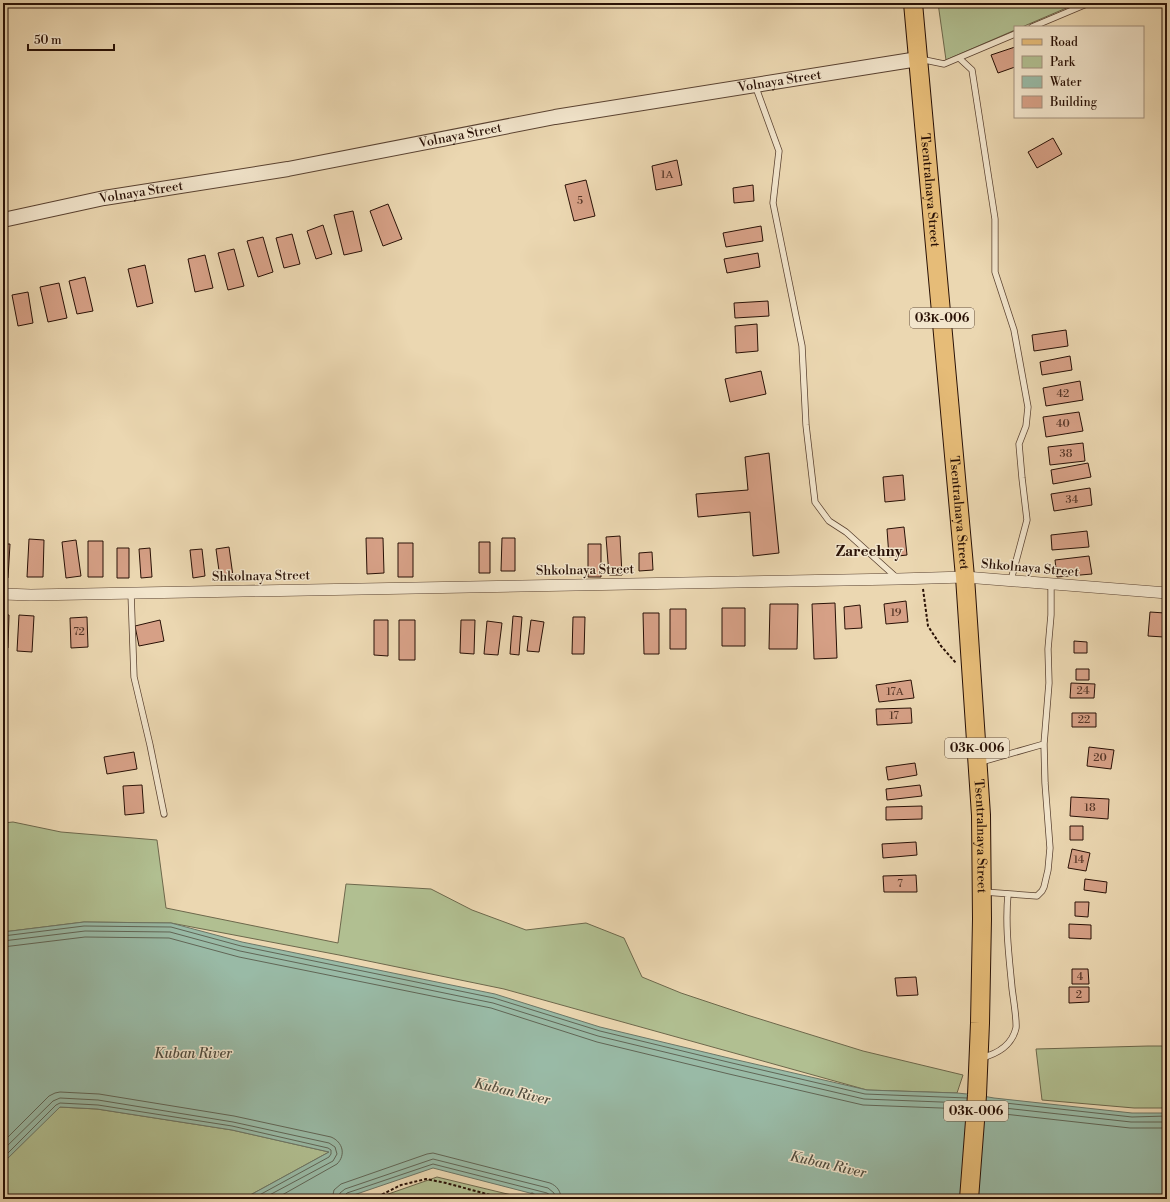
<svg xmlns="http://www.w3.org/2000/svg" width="1170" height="1202" font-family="'Libre Bodoni',serif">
<rect width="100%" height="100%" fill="#ebd7b1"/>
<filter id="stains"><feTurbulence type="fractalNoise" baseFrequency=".005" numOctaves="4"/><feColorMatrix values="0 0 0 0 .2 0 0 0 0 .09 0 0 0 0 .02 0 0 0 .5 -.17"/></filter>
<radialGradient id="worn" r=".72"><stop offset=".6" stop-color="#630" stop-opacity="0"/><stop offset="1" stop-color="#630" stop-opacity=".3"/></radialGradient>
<path fill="#b1bf91" stroke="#6d684c" d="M938,3H1078L1022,27H1015V30L946,60Z
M13,822L61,832L157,840L166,908L338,943L346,884L431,889L472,910L526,930L586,923L624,938L642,977L681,993L747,1015L863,1051L963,1075L957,1093L867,1090L504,989L339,955L171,923L84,922L3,932V823Z
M1148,1046H1167V1108H1134L1042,1100L1036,1049Z
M59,1107L97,1109L232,1130L329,1152L243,1199H3V1163Z
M437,1177L528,1199H374Z"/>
<path fill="#99baa6" stroke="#6c7666" d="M84,922L171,923L242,942L495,994L600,1027L733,1059L867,1090L957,1093L977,1095L994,1098L1132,1113H1167V1199H553L433,1168L342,1199H243L329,1152L232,1130L97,1109L60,1107L3,1163V932Z"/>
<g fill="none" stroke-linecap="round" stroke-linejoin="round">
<path stroke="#616656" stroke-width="1" d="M3,936L84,926L171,927L241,946L494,998L600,1031L732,1063L865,1094L967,1098
M3,941L85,931L170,932L240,951L493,1003L598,1036L731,1068L864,1099L966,1103
M3,947L85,937L169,938L239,957L491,1008L597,1042L729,1074L863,1105L966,1109
M987,1101L1132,1117L1167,1116
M986,1106L1131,1122H1167
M986,1112L1130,1128H1167
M3,1142L49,1096L55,1093L60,1092L99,1094L234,1116L331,1137C343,1142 346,1155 337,1164L275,1199
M3,1150L53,1101L60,1098L98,1100L233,1122L329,1143L335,1147L337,1154L333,1161L262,1199
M3,1158L56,1105L60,1103L98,1105L232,1126L328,1148L331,1150V1154L329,1157L252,1199
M332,1199L334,1190L341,1184L427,1154L433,1153L550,1183C557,1186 561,1191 561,1199
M338,1199L340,1193L345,1189L433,1159L548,1188L554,1193L555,1199
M343,1199L344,1196L347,1193L433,1164L547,1193L550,1195V1199"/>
<path stroke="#6c7666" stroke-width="3.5" d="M532,1194V1199"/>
</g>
<path fill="#d6a086" stroke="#291106" d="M1015,47V67L998,73L991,55Z
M1053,138L1062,154L1037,168L1028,152Z
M677,160L682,185L656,190L652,166Z
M586,180L595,216L574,221L565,185Z
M753,185L754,201L734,203L733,188Z
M388,204L402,239L383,246L370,211Z
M353,211L362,251L344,255L334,215Z
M323,225L332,254L316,259L307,231Z
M761,226L763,241L726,247L723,233Z
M292,234L300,264L284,268L276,238Z
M263,237L273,272L258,277L247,241Z
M234,249L244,286L228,290L218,253Z
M758,253L760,267L727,273L724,259Z
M205,255L213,288L195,292L188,259Z
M145,265L153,303L137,307L128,269Z
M85,277L93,311L77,314L69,281Z
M59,283L67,318L48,322L40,287Z
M28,292L33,323L18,326L12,295Z
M768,301L769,316L735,318L734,303Z
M757,324L758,351L736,353L735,326Z
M1066,330L1068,346L1034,351L1032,335Z
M1070,356L1072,370L1042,375L1040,362Z
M761,371L766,394L730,402L725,379Z
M1080,381L1083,400L1046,406L1043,388Z
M1079,412L1083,431L1046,437L1043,417Z
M1083,443L1085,461L1050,465L1048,447Z
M769,453L779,553L753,556L750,512L698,517L696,494L748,490L745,457Z
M1088,463L1091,477L1053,484L1051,470Z
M903,475L905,500L885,502L883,477Z
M1090,488L1092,505L1054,511L1051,494Z
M904,527L907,555L889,557L887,529Z
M1087,531L1089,547L1052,550L1051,535Z
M620,536L622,575H609L606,537Z
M366,538H383L384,573L367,574Z
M502,538H515V571H501Z
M29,539L44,540L43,577H27Z
M76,540L81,576L66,578L62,542Z
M88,541H103V577H88Z
M479,542H490V573H479Z
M398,543H413V577H398Z
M3,544H10L8,578H3Z
M588,544H601V577H588Z
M229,547L233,576L220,578L216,549Z
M117,548H129V578H117Z
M150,548L152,577L141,578L139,549Z
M202,549L205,576L193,578L190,550Z
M652,552L653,570L639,571V553Z
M1089,556L1092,574L1057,577L1055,560Z
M906,601L908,622L886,624L884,604Z
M835,603L837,658L814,659L812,604Z
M770,604H798L797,649H769Z
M860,605L862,628L845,629L844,607Z
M722,608H745V646H722Z
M670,609H686V649H670Z
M1150,612L1165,613L1164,637L1148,636Z
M643,613H659V654H644Z
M3,614L9,615L8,648H3Z
M19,615L34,616L32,652L17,651Z
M513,616L522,617L519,655L510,654Z
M87,617L88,647L71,648L70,618Z
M573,617H585L584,654H572Z
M160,620L164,641L139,646L135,626Z
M374,620H388V656L374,655Z
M399,620H415V660H399Z
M461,620H475L474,654L460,653Z
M531,620L544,622L539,652L527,651Z
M487,621L502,623L498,655L484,654Z
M1074,641L1087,642V653H1074Z
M1076,669H1089V680H1076Z
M911,680L914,698L879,702L876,685Z
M1071,683L1095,684L1094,698H1070Z
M911,708L912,723L877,725L876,709Z
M1072,713H1096V727H1072Z
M1089,747L1114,750L1111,769L1087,766Z
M134,752L137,769L107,774L104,757Z
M915,763L917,775L888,780L886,767Z
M142,785L144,813L125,815L123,786Z
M920,785L922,796L887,800L886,789Z
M1071,797L1109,799L1108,819L1070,816Z
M922,806V819L886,820V807Z
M1070,826H1083V840H1070Z
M916,842L917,855L883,858L882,844Z
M1072,849L1090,853L1086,871L1068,868Z
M916,875L917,892H884L883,876Z
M1085,879L1107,882L1106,893L1084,890Z
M1075,902H1089L1088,917L1075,916Z
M1069,924L1091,925V939L1069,938Z
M1072,969H1088L1089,984H1072Z
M916,977L918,995L897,996L895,978Z
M1069,987H1089V1002L1069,1003Z"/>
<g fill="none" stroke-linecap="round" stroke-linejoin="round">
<g stroke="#5a4231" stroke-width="7">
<path id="service" d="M1032,27L1089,3
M959,58L972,70L995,219V272L1014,330L1028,407L1026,426L1019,444L1022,478L1027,520L1011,580
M920,59L944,64L1015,34
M755,85L779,151L773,203L802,346L806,425L815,502L829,521L846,532L897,578
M131,593L134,677L150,745L164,814
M981,762L1044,744
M984,892L1037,896L1042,891L1044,887L1048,870L1050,848L1045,783L1044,744L1049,683L1048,649L1051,615V583
M981,1058C997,1054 1012,1045 1016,1028C1017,1020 1013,997 1012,988C1009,956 1005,926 1008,894"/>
</g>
<g stroke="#5a4231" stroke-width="12">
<path id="minor" d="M3,594L31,595L898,579L965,577L1167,593"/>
</g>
<g stroke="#5a4231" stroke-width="16">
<g id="tertiary">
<path id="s1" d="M3,220L104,198L288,169L555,117L918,59"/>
</g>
</g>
<g stroke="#291106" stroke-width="20">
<g id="primary">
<path id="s2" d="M913,3L965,577L981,815L982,919L980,1023L977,1095L969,1199"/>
</g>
</g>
<path stroke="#291106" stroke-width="2" stroke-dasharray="3 2" stroke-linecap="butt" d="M923,589L928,626L941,646L956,663
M373,1199L401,1185L426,1179L446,1183L505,1199"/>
<use href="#service" stroke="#f2e5cc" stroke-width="5.5"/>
<use href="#minor" stroke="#f2e5cc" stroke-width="11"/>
<use href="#tertiary" stroke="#f2e5cc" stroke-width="14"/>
<use href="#primary" stroke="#e6bc78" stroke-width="18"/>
</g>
<g text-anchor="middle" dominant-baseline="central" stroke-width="3" stroke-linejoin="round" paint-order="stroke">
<g font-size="11" fill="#543526">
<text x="667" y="175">1А</text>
<text x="580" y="201">5</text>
<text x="1063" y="394">42</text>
<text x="1063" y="424">40</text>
<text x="1066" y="454">38</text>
<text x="1072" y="500">34</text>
<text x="896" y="613">19</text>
<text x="79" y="632">72</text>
<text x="1083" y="691">24</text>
<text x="895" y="692">17А</text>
<text x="894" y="716">17</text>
<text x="1084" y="720">22</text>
<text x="1100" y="758">20</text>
<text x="1090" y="808">18</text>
<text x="1079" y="860">14</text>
<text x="900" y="884">7</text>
<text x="1080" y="977">4</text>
<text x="1079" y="995">2</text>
</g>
<g fill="#f2e5cc" stroke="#655141" stroke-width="1">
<rect x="910" y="308" width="64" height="20" rx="3"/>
<rect x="945" y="738" width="64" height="20" rx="3"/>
<rect x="944" y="1101" width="64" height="20" rx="3"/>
</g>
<g font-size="12" font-weight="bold" fill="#291106">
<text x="942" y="318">03К-006</text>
<text x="977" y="748">03К-006</text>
<text x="976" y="1111">03К-006</text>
</g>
<g font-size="13" fill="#291106" stroke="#f2e5cc">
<text stroke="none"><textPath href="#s1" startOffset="789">Volnaya Street</textPath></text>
<text stroke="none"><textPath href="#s1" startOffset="465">Volnaya Street</textPath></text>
<text stroke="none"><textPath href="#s2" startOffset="188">Tsentralnaya Street</textPath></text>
<text stroke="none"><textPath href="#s1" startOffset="141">Volnaya Street</textPath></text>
<text stroke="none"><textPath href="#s2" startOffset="512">Tsentralnaya Street</textPath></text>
<text transform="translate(1030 568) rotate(5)">Shkolnaya Street</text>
<text transform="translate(585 570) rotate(-1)">Shkolnaya Street</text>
<text transform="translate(261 576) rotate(-1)">Shkolnaya Street</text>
<text stroke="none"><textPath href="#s2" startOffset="836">Tsentralnaya Street</textPath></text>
</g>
<g font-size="14" font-style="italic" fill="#504c3e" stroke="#f2e5cc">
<text x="193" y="1054">Kuban River</text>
<text transform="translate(512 1092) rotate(13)">Kuban River</text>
<text transform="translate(828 1165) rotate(13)">Kuban River</text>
</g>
<g font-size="15" font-weight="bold" fill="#291106" stroke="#f2e5cc">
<text x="869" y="551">Zarechny</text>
</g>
</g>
<rect width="1170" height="1202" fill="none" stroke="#ebd7b1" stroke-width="16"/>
<rect x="4" y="4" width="1162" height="1194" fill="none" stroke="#291106" stroke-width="2"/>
<rect x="8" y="8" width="1154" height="1186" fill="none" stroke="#291106"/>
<rect x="1014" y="26" width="130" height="92" fill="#f2e5cc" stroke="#a2907d"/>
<rect x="1022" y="39" width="20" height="6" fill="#e6bc78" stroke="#a2907d"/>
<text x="1050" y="46" font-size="12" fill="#291106">Road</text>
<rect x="1022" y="56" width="20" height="12" fill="#b1bf91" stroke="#a2907d"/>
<text x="1050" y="66" font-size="12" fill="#291106">Park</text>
<rect x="1022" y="76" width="20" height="12" fill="#99baa6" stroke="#a2907d"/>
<text x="1050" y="86" font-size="12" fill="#291106">Water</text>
<rect x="1022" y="96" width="20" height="12" fill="#d6a086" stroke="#a2907d"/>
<text x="1050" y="106" font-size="12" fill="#291106">Building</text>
<path d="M28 44v6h86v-6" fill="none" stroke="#291106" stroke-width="2"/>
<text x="34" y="44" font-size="12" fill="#291106" stroke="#f2e5cc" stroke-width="3" paint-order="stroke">50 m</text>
<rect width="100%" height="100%" filter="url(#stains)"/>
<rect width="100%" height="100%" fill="url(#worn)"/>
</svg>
